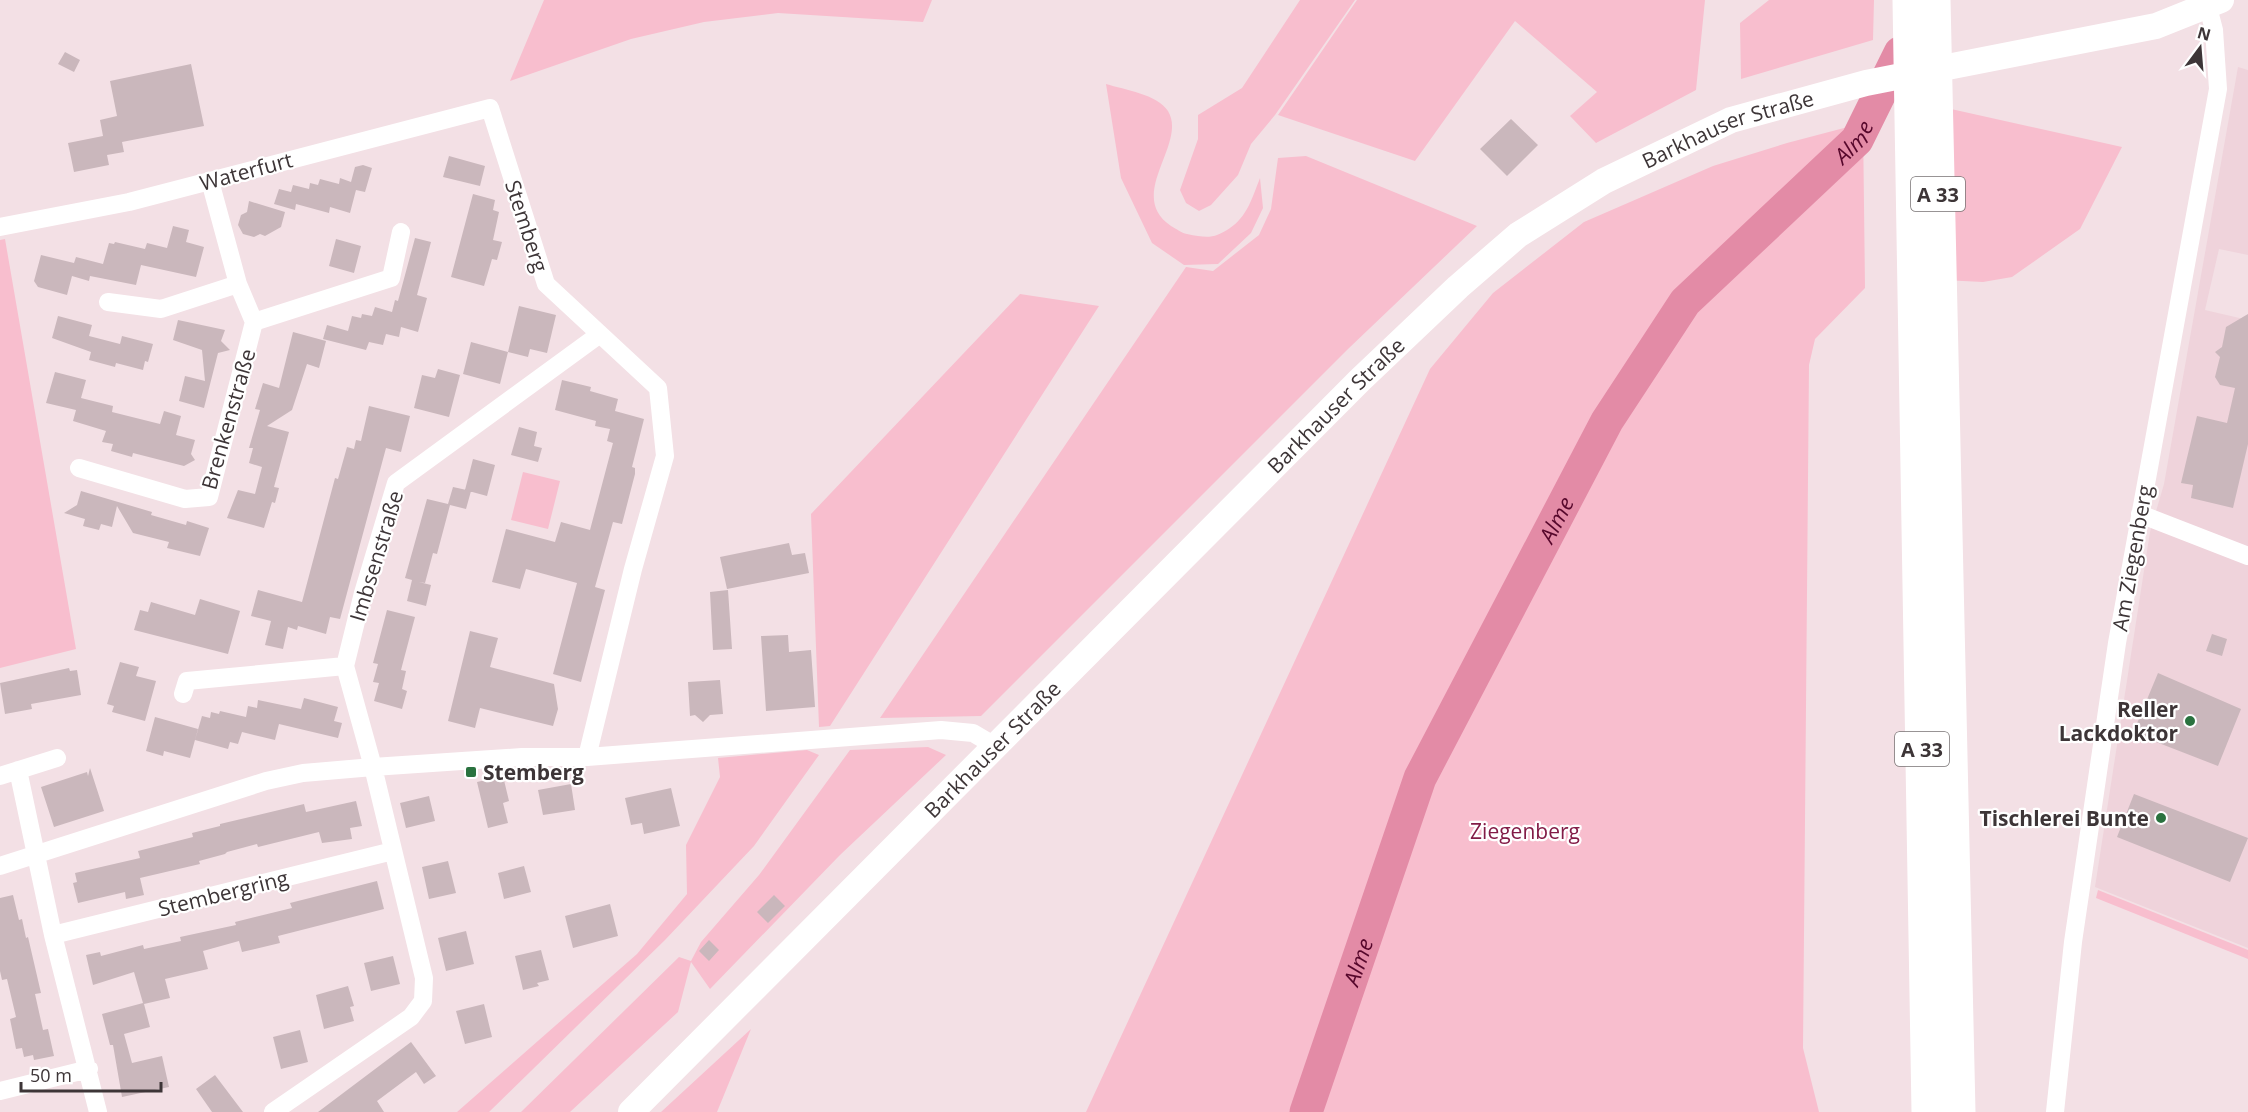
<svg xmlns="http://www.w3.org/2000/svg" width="2248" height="1112" font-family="'Open Sans',sans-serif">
<rect width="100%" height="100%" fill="#f3e0e5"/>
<path fill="#efd3db" d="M2238,67L2248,70V255L2219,249L2205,310L2248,320V948L2095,887L2150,532L2164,484Z"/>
<path fill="#f8bece" d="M544,0H932L923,22L778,13L704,22L631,39L510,81Z
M1300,0H1355L1275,115L1251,144L1238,175L1211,205L1199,211L1186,203L1180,190L1198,139V115L1242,88Z
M1357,0H1705L1696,90L1596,143L1570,116L1597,92L1515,21L1415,161L1278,115Z
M1769,0H1874L1873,40L1741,79L1740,23Z
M1106,84C1125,90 1157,94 1168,111C1188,144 1125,195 1171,226C1177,229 1181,233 1187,234C1207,238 1214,239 1230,228C1247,217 1253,196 1260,178L1263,208L1251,233L1218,264L1184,265L1152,243L1121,178Z
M1951,109L2122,147L2080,229L2012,277L1983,282L1903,278Z
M1863,123L1865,288L1815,339L1809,365L1803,1048L1819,1112H1086L1430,369L1493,293L1584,222L1713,166L1787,143Z
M1306,156L1477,226L1348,349L981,716L880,718L1186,267L1213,271L1259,235L1271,209L1278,158Z
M5,239L76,649L0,668V240Z
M1020,294L1099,306L830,726L819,727L811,514Z
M523,472L560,481L548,529L511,520Z
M928,747L946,755L840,855L710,989L691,962L678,1012L570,1112H521L679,957L691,961L701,942L759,875L850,750Z
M807,750L819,755L754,846L665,940L489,1112H457L637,954L687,894L686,845L720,777L718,758Z
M2098,890L2248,950V959L2096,898Z
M751,1029L717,1112H661Z"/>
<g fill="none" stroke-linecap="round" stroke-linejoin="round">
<path stroke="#e38ba6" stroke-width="33" id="s1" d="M1306,1112L1420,778L1607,421L1685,302L1857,140L1900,53"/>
</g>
<path fill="#cab7bc" d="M65,52L80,60L74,72L58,64Z
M191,64L204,126L122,142L124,152L107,155L109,165L74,172L68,143L103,136L100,120L117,116L110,81Z
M1511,119L1538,145L1507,176L1480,149Z
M449,156L485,166L480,186L443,177Z
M363,165L372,168L365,192L356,190L350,213L330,207L329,213L296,204L295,210L274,204L279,189L291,192L293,185L309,189L310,183L318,185L320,179L339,184L340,178L351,182L355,167Z
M473,194L495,200L493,210L499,212L493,240L502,242L497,260L492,259L484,286L451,277Z
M249,201L285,212L281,227L265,236L260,234L254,237L243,234L238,225L241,215L247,212Z
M173,226L189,230L186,242L204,247L196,277L141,265L136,285L90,276L89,281L72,276L67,295L38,287L34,281L41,255L74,263L76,257L103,264L109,243L114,244L115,242L145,249L147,243L167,248Z
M415,238L431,242L417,295L427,298L418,332L401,327L399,337L386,334L383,345L369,342L366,350L323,339L327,325L348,331L352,316L361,318L362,314L372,316L375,307L392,312L395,300L398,301Z
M336,239L361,246L354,273L329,266Z
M519,306L556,315L547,353L530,349L528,357L508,352L500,384L463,374L471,342L508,352Z
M2248,314V444L2233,508L2191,498L2193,485L2181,483L2197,416L2227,423L2235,388L2220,385L2215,377L2220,357L2215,352L2222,347L2226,327Z
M58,316L92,325L89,336L120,344L122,336L153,344L148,362L145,361L143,370L116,363L115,367L89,360L91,352L52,338Z
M178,320L225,330L221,341L230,350L218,353L204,408L179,401L185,376L205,381L202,350L173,340Z
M293,332L326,341L319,368L307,364L292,410L267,426L289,432L274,487L279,488L275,503L272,502L264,528L227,518L238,490L255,494L262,467L249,463L253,448H249L260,410L255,409L263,383L279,388Z
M438,369L460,375L449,417L414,408L422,375L435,378Z
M55,372L86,380L81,398L113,406L112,412L160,424L164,411L181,416L176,435L195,440L191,454L195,460L184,466L133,453L132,457L111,451L113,444L102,442L106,431L73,421L76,410L46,403Z
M562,380L591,387L590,391L618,399L615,411L644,419L632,467L635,468V474L622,524L613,522L595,587L605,590L581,682L553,674L577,583L526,569L520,589L492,582L506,529L555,542L561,522L590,530L613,443L607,441L610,429L595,426L596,421L555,410Z
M369,406L410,416L401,452L386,448L340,619L330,617L326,634L298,626L297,630L288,627L283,649L265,645L271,621L251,616L258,590L302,602L335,478L338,479L347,447L354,449L356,440L361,441Z
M519,427L537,432L534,446L542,448L538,462L511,455Z
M473,459L495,465L487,496L465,490Z
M453,487L471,491L466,509L450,505L437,554L433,553L425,583L419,582L431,585L426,606L407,601L412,580L405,578L427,499L448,504Z
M81,491L152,512L151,515L186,525L187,521L209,528L200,556L167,548L169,542L133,533L117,506L112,527L101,524L99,530L83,526L85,519L64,513L77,505Z
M789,543L792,555L805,553L809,573L727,589L720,557Z
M728,590L732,649L713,650L710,592Z
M200,599L240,611L228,654L134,630L140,610L148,612L151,602L195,615Z
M387,610L415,617L401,670L406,671L402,689L407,691L402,709L374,701L379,683L373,682L378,664L373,663Z
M470,631L498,638L490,667L554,684L558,709L553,726L480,708L475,728L448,721Z
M2212,634L2227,639L2222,656L2206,651Z
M788,635L789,652L811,650L815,707L766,711L761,636Z
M120,662L139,667L136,676L156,681L145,721L112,712L114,706L107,704Z
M69,668L70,671L77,670L81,695L31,704L32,709L5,714L0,683Z
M2158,673L2241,709L2218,766L2133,733Z
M720,680L723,714L710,715L703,722L695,715L690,716L688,682Z
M304,698L338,707L334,721L342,723L338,738L279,724L275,740L242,732L238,744L230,742L228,749L195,740L202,716L210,718L211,712L219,714L220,711L246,717L248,706L257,708L258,700L301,709Z
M155,717L198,729L190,758L164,751L163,756L146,751Z
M90,768L104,811L54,827L41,787L87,772L88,776Z
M503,776L509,801L503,803L508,823L488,828L477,782Z
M571,784L575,810L543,815L538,790Z
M671,788L680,826L644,834L642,823L631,825L625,798Z
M2134,794L2248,838L2230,882L2117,837Z
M429,796L435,821L406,828L400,803Z
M356,801L362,826L350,828L352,839L322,843L319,832L258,847L257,844L227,852L225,854L199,861L200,864L140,878L144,895L126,899L125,892L78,903L73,883L77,882L75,873L140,858L138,851L193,837L192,833L220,826V824L304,804L306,812Z
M448,861L456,893L429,899L422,867Z
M524,866L531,892L504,899L498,873Z
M377,881L384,909L278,936L280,943L242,952L239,941L203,951L208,969L165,979L170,998L144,1004L150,1027L124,1034L132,1063L162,1056L169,1087L122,1097L113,1045H110L102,1014L143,1003L134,972L93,985L86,955L100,952L101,956L143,945L144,949L181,941L180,937L236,925L235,922L292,908L290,903Z
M13,895L19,920L22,919L26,938L28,937L41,993L35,994L43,1030L48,1029L54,1056L34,1060L33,1055L24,1057L22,1048L16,1049L10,1019L16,1017L7,979L2,980L0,971V898Z
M774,895L785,906L768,923L757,912Z
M610,904L618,936L573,948L565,916Z
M466,931L474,964L446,971L438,938Z
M709,940L719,950L709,961L699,951Z
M541,950L549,980L537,983L539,986L523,990L515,956Z
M393,956L400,984L371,991L364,963Z
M348,986L354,1006L350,1007L354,1021L324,1029L316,995Z
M484,1004L492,1037L465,1044L456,1011Z
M300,1030L308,1062L281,1069L273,1037Z
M411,1042L436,1076L424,1084L416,1072L377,1101L384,1112H318Z
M215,1075L243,1112H212L196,1089Z"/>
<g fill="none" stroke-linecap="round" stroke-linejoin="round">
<path stroke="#fff" stroke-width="18" d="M0,227L129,202L490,108L546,284L658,388L665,456L633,569L587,757
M108,302L161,309L238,284
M254,322L391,278L401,232
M79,468L185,499L209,497L254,322L238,284L210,181
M2140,514L2248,556
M183,694L187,681L345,666
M18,770L53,935L98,1112
M0,776L57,758
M0,866L266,781L303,773L373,767L522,757H587L941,730L973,733L995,746
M53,935L393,851
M0,1091L89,1069
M273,1112L411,1017L423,1001L424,978L373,767L345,666L363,593L396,483L600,334
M2055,1112L2073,942L2117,643L2218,89L2214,30L2208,7"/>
<path stroke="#fff" stroke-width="26" id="s2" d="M631,1112L1360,380L1458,287L1518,235L1604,181L1731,120L1866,83L2156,26L2221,0"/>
<path stroke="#fff" stroke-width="33" d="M1909,0L1928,1112
M1934,0L1959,1112"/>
</g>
<g fill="#2a723f" stroke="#fff" stroke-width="2">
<circle cx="2190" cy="721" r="6"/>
<rect x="465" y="766" width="12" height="12" rx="3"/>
<circle cx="2161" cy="818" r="6"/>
</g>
<g text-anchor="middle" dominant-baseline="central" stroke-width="4.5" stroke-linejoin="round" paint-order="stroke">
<g fill="#fff" stroke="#777273" stroke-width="1.5">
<rect x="1911" y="177" width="54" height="34" rx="4.5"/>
<rect x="1895" y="732" width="54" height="34" rx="4.5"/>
</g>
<g font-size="20" font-weight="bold" fill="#3d3537">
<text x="1938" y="194">A 33</text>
<text x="1922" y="749">A 33</text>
</g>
<g font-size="21" fill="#3d3537" stroke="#fff">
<text stroke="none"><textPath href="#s2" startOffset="1484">Barkhauser Straße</textPath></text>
<text transform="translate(246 171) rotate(-15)">Waterfurt</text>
<text transform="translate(527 226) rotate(72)">Stemberg</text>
<text stroke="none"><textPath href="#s2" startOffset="998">Barkhauser Straße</textPath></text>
<text transform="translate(228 419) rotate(-74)">Brenkenstraße</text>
<text transform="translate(376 556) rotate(-73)">Imbsenstraße</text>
<text transform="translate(2132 558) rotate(-80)">Am Ziegenberg</text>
<text stroke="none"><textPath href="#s2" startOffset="512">Barkhauser Straße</textPath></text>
<text transform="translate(223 893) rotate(-14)">Stembergring</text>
</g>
<g font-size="21" font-weight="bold" fill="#3d3537" stroke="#fff" text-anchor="end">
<text x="2178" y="709">Reller<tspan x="2178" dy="24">Lackdoktor</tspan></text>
<text x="483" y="772" text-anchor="start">Stemberg</text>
<text x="2149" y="818">Tischlerei Bunte</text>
</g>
<g font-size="21" fill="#821c47" stroke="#fff">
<text x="1525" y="831">Ziegenberg</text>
</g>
<g font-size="22" font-style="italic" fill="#56072b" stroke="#fff">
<text stroke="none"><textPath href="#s1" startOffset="1131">Alme</textPath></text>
<text stroke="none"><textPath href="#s1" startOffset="645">Alme</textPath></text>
<text stroke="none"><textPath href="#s1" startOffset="159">Alme</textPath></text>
</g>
</g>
<g transform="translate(2200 48) rotate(16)" stroke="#ffffff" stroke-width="4.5" paint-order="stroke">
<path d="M0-4.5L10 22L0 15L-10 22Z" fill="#3d3537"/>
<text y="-9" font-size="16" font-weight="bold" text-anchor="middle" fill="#3d3537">N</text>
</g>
<path d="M21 1082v9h140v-9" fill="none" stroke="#3d3537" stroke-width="3"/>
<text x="30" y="1082" font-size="18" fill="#3d3537" stroke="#ffffff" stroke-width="4.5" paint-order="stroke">50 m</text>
</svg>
